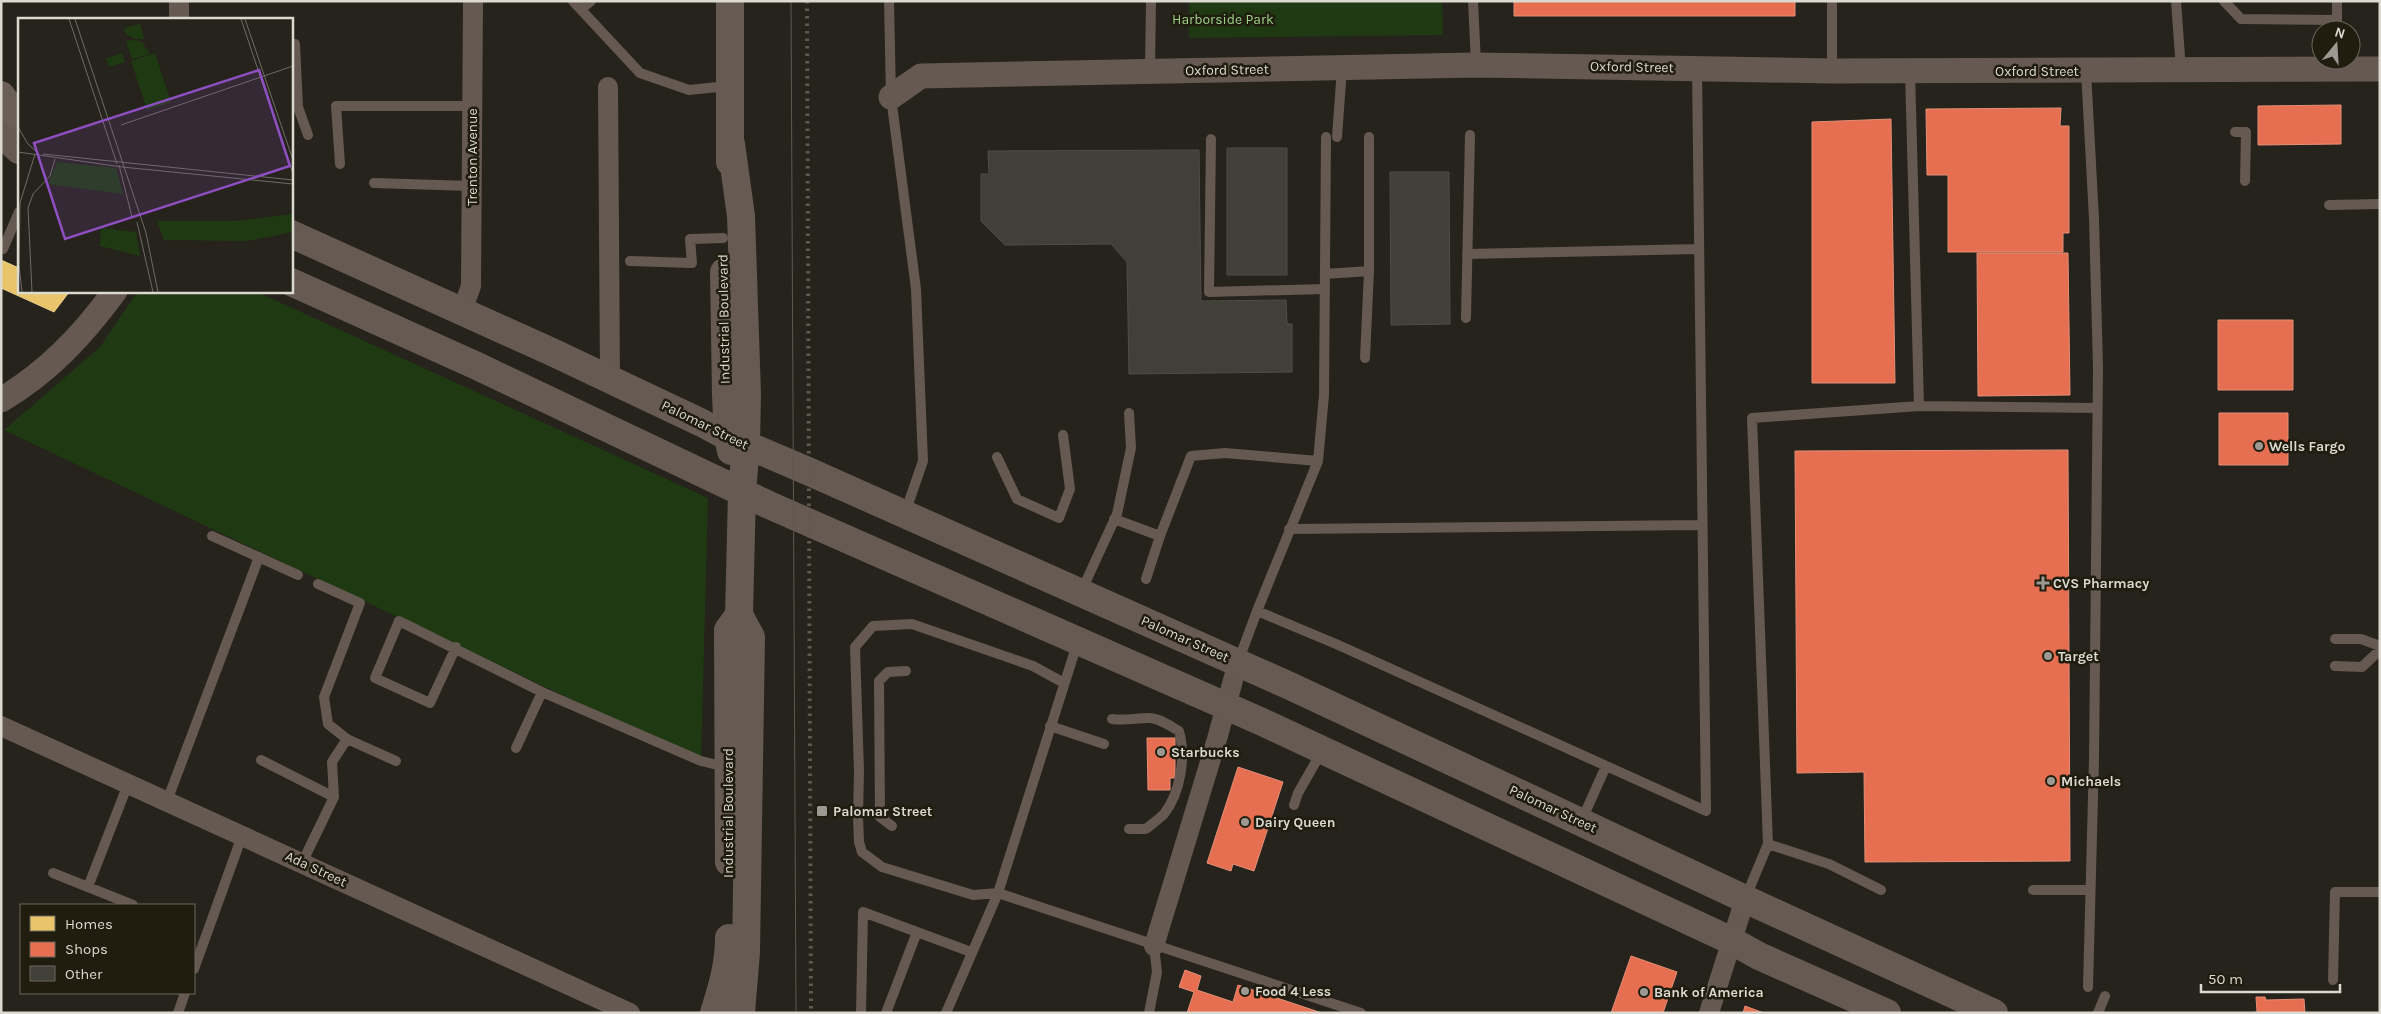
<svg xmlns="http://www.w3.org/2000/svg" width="2381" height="1014" font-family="Karla,sans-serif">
<rect width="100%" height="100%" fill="#25231c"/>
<path fill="#1f3a12" d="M1189,1H1442L1443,35L1189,38Z
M138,291H255L708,498L701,761L4,430L100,347Z"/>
<path fill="#e9c46a" stroke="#e5ca89" d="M1,260L19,268V291H70L54,312L1,288Z"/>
<path fill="#e76f51" stroke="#e38f77" d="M1514,1H1795V16H1514Z
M2341,105V144L2258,145V106Z
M2061,108L2060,126H2069V233H2063V252H1948V175H1927L1926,109Z
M1891,119L1895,383H1812V122Z
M1977,253H2068L2070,395L1978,396Z
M2218,320H2293V390H2218Z
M2219,413H2288V465H2219Z
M2068,450L2070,861L1865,862L1864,772L1797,773L1795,451Z
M1147,738H1175V778H1170V790H1148Z
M1238,767L1283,782L1254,871L1233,864L1231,871L1207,863Z
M1631,956L1677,972L1663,1013H1611Z
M1185,970L1201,976L1197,990L1233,1002L1238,985L1322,1013H1187L1194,992L1179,987Z
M2256,997H2265L2266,1000L2304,999L2305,1013H2249L2257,1012Z
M1745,1006L1764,1013H1743Z"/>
<path fill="#403f38" stroke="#4f4d47" d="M1227,148H1287V275H1227Z
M1199,150L1201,301L1286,300L1287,324H1292V372L1129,374L1127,262L1111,244L1005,245L981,221V174H989L988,151Z
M1390,172H1449L1450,324L1391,325Z"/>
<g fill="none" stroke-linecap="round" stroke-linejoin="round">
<path stroke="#655951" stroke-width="10" d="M573,1L640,73L689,90L728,86
M889,1L891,97L916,289L923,461L905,513
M1473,1L1476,64
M1832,1V70
M2176,1L2181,70
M2224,1L2241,19L2337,20V1
M581,9L591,1
M1150,71L1151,1
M1910,71L1919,406
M2086,71L2094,219L2098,367L2094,759L2088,987
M291,107H298L295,44
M298,107L308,135
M2235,132H2246L2245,181
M1337,137L1342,68
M1211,139L1209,292L1325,289
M340,164L336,106H472
M374,183L471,186
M2329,205L2380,204
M3,249L19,212
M1467,254L1699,249
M630,261L692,263L690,239L723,238
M1369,271V137
M1325,274L1369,271L1365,358
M1466,318L1470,135
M997,457L1017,499L1059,518L1070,489L1063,435
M1318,461L1324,395L1326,137
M1114,519L1160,536L1146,579
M1289,529L1702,525
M212,536L298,575
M1160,536L1191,456L1225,453L1318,461L1257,611L1238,662
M318,584L360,603L324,697L328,724L347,739
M1081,592L1117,514L1131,448L1129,413
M1257,611L1336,644L1706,811L1697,69
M2335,639H2361L2380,646
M456,647L430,703L375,678L399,621L542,692L701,761L726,767
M2335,666L2362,667L2380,650
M1064,683L1033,666L912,624L873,626L855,647L859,771L858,816L859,842L862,852L882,867L973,895L998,893L1361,1013
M1112,719C1126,721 1135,718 1149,718C1159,718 1170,726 1179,731C1186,756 1181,792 1164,814C1159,819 1152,824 1146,829H1129
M1050,726L1104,744
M516,748L542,692
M261,760L334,797L302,863
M128,784L88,887L133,905
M334,797L332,762L347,739L396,761
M167,801L259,557
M1294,805L1298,793L1322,751
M1581,822L1606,766
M892,826L880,817L879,681L888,672L906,671
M53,873L88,887
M1881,890L1829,864L1768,844L1752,418L1919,406L2097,408
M2033,890H2090
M1745,899L1768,844
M194,969L242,836
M2333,980L2335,892H2380
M178,1013L185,993
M861,1013L863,912L971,952
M886,1013L917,932
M946,1013L998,893L1078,641
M1149,1013L1157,972L1154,946
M2098,1013L2105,996"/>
<path stroke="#655951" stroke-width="20" d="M179,19V1
M608,87L610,379
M462,311L471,286L473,1
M1,726L630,1013
M1154,946L1217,739L1238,662
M1709,1013L1745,899"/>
<path stroke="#655951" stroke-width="25" d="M891,97L921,76L1476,65L1832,71L2380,69
M1,400C48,372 83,335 115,291"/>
<path stroke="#665a52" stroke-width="28" d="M1,133L19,150
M731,144L741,216L747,394L746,445L742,492L739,615L751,637L746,952L741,1013
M730,162V1
M291,234L552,352L702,423L728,437L810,472L1290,686L1745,899L1994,1013
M724,272L726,395L728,437L731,451
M291,282L477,366L769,505L1260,721L1732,941L1759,956L1887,1013
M729,862L728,630L739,615
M714,1013C722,988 729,964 729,938"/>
<path stroke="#6a6058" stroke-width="28" d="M1,95L15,114"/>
<path stroke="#5f5952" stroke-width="1" d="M791,1L796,1013"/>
<path stroke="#5f5952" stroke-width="4" stroke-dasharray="2.5 5" stroke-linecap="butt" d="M807,1L811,1013"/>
</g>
<g fill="#9b9991" stroke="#201d0e" stroke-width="2">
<circle cx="2259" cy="446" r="5"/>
<path d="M2040.5 575.5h5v5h5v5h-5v5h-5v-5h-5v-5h5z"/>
<circle cx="2048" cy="656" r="5"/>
<circle cx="1161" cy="752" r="5"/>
<circle cx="2051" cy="781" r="5"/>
<rect x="816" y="805" width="12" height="12" rx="2.5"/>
<circle cx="1245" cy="822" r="5"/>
<circle cx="1245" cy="991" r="5"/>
<circle cx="1644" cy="992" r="5"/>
</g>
<g text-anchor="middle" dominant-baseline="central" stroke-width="5" stroke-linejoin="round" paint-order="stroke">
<g font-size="14" fill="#9bd087" stroke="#201d0e">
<text x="1223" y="19">Harborside Park</text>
</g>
<g font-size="14" fill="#dbd9d0" stroke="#201d0e">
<text transform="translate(1632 67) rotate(1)">Oxford Street</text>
<text transform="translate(1227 70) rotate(-1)">Oxford Street</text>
<text x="2037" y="71">Oxford Street</text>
<text transform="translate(472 157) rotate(-90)">Trenton Avenue</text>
<text transform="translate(724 319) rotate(-91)">Industrial Boulevard</text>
<text transform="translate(705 425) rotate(26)">Palomar Street</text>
<text transform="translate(1185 639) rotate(24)">Palomar Street</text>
<text transform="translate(1553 809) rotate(25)">Palomar Street</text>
<text transform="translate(728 813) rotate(-90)">Industrial Boulevard</text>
<text transform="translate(316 869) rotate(25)">Ada Street</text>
</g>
<g font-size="14" font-weight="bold" fill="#dbd9d0" stroke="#201d0e" text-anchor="start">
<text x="2269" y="446">Wells Fargo</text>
<text x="2053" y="583">CVS Pharmacy</text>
<text x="2058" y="656">Target</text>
<text x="1171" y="752">Starbucks</text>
<text x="2061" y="781">Michaels</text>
<text x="833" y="811">Palomar Street</text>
<text x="1255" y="822">Dairy Queen</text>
<text x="1255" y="991">Food 4 Less</text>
<text x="1654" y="992">Bank of America</text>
</g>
</g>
<g transform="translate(18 18)">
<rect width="275" height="275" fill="#25231c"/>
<path d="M122,6L126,21H117L108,16L106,10ZM115,22L124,24L132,36L114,41L108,23ZM104,35L107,44L91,49L88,41ZM137,35L153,84L129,92L113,43ZM39,144L98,150L105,176L30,166ZM275,196V214L230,223L146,222L139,203H219ZM83,210L118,214L122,238L82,228Z" fill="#1f3a12"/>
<path fill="none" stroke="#6e6c64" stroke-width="1" d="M51,1L99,146M57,1L128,215L140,274M223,1L275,156M227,1L275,142M103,107L275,48M0,109L10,126L21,136M0,134L104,149L275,166M25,136L275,162M101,147L114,199M119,204L135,274M1,248L4,274M1,252L2,185L17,136M14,274L10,190L15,176L32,158L37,141"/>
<path fill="#8e4fc2" fill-opacity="0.15" stroke="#8e4fc2" stroke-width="2.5" d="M241,52L272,148L47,221L16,125Z"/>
<rect width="275" height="275" fill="none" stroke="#dbd9d0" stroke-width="2.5"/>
</g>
<rect width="2381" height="1014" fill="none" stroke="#dbd9d0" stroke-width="5"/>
<rect x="20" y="904" width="175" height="90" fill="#201d0e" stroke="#6b685c"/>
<rect x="30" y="916" width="25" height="15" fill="#e9c46a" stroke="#6b685c"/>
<text x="65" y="929" font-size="15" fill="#dbd9d0">Homes</text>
<rect x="30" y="942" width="25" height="15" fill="#e76f51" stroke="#6b685c"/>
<text x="65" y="954" font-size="15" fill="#dbd9d0">Shops</text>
<rect x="30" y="966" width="25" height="15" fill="#403f38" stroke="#6b685c"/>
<text x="65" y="979" font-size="15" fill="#dbd9d0">Other</text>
<g transform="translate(2336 45) rotate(18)"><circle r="24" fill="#201d0e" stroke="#6b685c"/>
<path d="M0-4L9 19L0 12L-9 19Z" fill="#9b9991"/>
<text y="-8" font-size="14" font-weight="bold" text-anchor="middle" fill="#dbd9d0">N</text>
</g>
<path d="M2201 984v8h139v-8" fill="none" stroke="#dbd9d0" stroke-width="2.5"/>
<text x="2208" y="984" font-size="15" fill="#dbd9d0" stroke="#201d0e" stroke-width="4" paint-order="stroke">50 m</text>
</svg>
